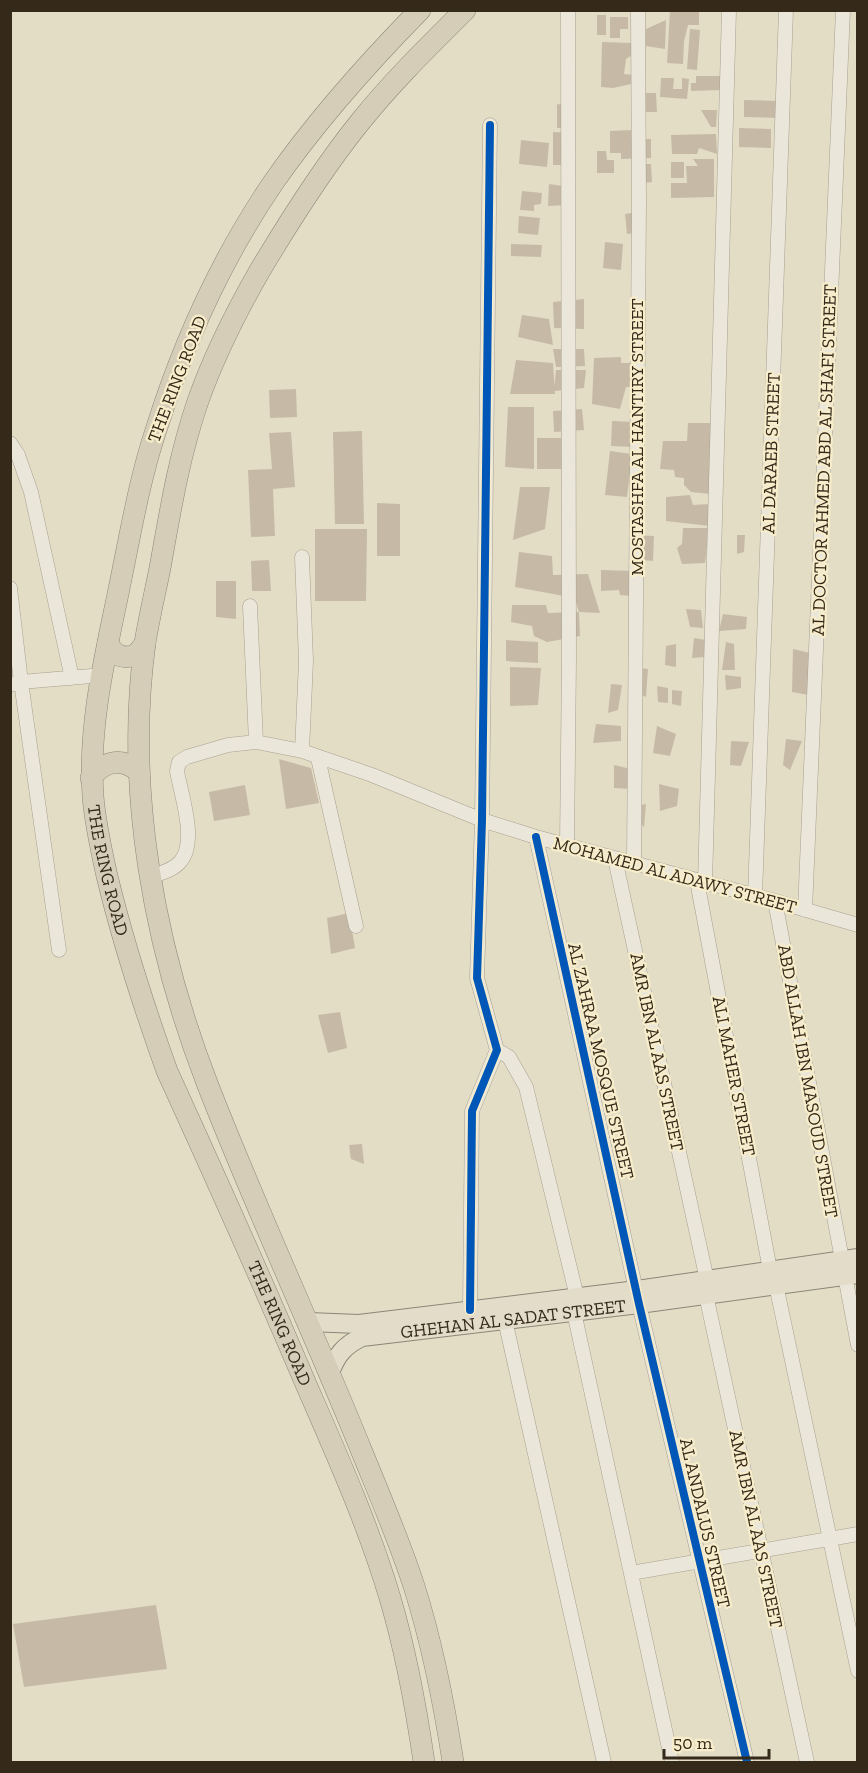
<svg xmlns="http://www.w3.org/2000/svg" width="868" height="1773" font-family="'Zilla Slab',serif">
<rect width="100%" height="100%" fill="#e3ddc6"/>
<path fill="#c6baa7" d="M670,10H699V25H688L684,41L683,64L667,63Z
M597,15H606V35H597Z
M610,17H628V29H620V38H610Z
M666,20L665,49L646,46V29Z
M690,29L700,30L697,70L687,69Z
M602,42L632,43V55L626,59L624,74L633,75L631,84L613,88L601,87Z
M696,76H721V90L691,91V83H696Z
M661,78H674L673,89H682V78L689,79L687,99L660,97Z
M644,93H656L657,112H645Z
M744,100L779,101V118L744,117Z
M557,104L572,106L571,128H557Z
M701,110H717L716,127H711Z
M739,128L771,129V148L739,147Z
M631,130V139H651V158L621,159V153H610V131Z
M553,132L573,133L572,165H553Z
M716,134L717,154L699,148L697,154H672L671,135Z
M521,140L549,143L547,167L519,164Z
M597,151H606L607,160H614V173H597Z
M693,159H714V197L671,198V183H687L686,166H698Z
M671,162H684V178H671Z
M644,164H651L652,182L643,183L646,177Z
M549,184L569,187V205L548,206Z
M522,191L542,193L541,204L534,205V211L520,210Z
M632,213L634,233L627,234L625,214Z
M519,216L540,218L538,235L518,233Z
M605,242L623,244L621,270L603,268Z
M511,244L542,245L541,257L511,256Z
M584,299V329L554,328L553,302Z
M522,315L549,319L553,345L518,337Z
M553,349H584L585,366L556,367Z
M621,357V363H643L642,387H626L620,409L592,404L594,358Z
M516,360L553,363L555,394H510Z
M556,370H586L584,388L554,391Z
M296,389L297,417L270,418L269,390Z
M508,407H534V469L505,467Z
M582,409L584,430L554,432L553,411Z
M612,421L634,422L633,447L611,446Z
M688,423H713L710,494L691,492L684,485V478L675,477L674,470L660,469L663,441H687Z
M362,431L364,524H335L333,432Z
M291,432L295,487L273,489L275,536L251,537L248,470L272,469L269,433Z
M537,438H566V469H537Z
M610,451L632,454L627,497L605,495Z
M520,487H550L545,529L513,540Z
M690,495L693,505L710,504V526L666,521V497Z
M377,503L400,504V556H377Z
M683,528H709L705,563L682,564L677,548L682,544Z
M315,529H367L366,601H315Z
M631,535L654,536L653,561L631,559Z
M737,535H745L744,552L737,554Z
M519,552L552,556L553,575L588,574L600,613L579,612L575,598L515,587Z
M269,560L271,591H252L251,561Z
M601,570L634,571L631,596L620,595L619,590L601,591Z
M216,581H236V619L216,617Z
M512,605H546L548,613L579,612L580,636L547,642L534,636L532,626L511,622Z
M686,609L701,610L703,628L690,627Z
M723,614L747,617L746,629L719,631Z
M694,638L706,640L705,657L692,658Z
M506,640L538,642V663L506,661Z
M726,642L734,644L735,670H722Z
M676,644V667L665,665L666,646Z
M793,649L810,653L808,695L792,692Z
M510,667L541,668L538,705L510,706Z
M641,668L648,669L646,697L640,694Z
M725,675L741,677V688L726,690Z
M611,684L622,685L618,710L608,713Z
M657,686L668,688V703L658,702Z
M672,690L682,691L681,706L672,704Z
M596,724L621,726V741L593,743Z
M657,726L676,734L670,756L653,753Z
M786,739L802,741L790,770L783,765Z
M731,741L749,742L741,766L730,765Z
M279,759L311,768L319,803L286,809Z
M614,765L631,769V789L614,788Z
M659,784L679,789L677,806L660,811Z
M245,785L250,815L214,821L209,792Z
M646,804L644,827L637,820V806Z
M349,913L355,948L331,954L327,918Z
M340,1012L347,1048L328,1053L318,1015Z
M362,1144L364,1164L351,1159L349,1145Z
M156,1605L167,1669L24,1687L13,1624Z"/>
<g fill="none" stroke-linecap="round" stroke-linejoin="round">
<g stroke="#a7a090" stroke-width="15">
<path id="minor" d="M10,443L18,455L31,492L72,678
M10,588L21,682L59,950
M250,606L256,742
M10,685L21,682L103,675
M302,751L306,661L302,557
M318,758L356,926
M536,837L639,1304L747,1762
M567,846L569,658L568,10
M615,859L707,1280
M634,864L639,203L638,10
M151,877C161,873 173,870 180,862C198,843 181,795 177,771L179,762L187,757L228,745L256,742L302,751L372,775L482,820L536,837L775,901L858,925
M697,881L770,1270
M705,883L729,10
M755,896L786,10
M775,901L858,1345
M805,910L843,10
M497,1050L509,1057L526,1087L577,1297
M776,1285L858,1671
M706,1295L807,1762
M470,1310L472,1111L497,1050L477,978L482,820L490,125
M574,1312L672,1762
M505,1320L604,1762
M631,1573L858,1534"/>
</g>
<g stroke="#8c8677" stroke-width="20">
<g id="major">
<path d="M308,1322L359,1324L637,1290L858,1258"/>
<path id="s1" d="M330,1373C336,1355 345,1345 362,1337L639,1304L858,1274"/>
</g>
</g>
<g stroke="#8c8677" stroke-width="22">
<g id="highway">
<path id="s2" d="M420,10C367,64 316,121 273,183C222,258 183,344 156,430C139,481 130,536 119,589C105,657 88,726 93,796C95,823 101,849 107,876C123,942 144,1007 167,1071C214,1174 261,1278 305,1382C336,1453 368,1524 390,1598C406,1652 416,1707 424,1762"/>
<path d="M108,643C114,656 123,659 136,655L145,644"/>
<path d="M91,778C104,760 123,757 139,772"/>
<path d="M453,1762C444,1703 432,1643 414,1586C399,1540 380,1496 362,1452C312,1328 255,1207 207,1083C154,946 125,790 145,643C149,618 155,593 160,568C170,512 179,456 198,401C214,356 235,314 259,272C290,220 322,169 360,122C392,82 429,46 465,10"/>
</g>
</g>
<use href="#minor" stroke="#eae6d9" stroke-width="14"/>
<use href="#major" stroke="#e2dcc9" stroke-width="18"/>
<use href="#highway" stroke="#d6cdb8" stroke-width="21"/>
<g stroke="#f7edca" stroke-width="11">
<path id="cycleway" d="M536,837L639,1304L747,1762
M470,1310L472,1111L497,1050L477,978L482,820L490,125"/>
</g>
<use href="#cycleway" stroke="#0057b8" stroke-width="8"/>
</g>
<g text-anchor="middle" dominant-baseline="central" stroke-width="4.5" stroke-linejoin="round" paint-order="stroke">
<g font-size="18" fill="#35291a" stroke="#f7edca">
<text transform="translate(177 379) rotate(-69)">THE RING ROAD</text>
<text transform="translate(637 437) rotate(-90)">MOSTASHFA AL HANTIRY STREET</text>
<text transform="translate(771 453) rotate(-88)">AL DARAEB STREET</text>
<text transform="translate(824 460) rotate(-88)">AL DOCTOR AHMED ABD AL SHAFI STREET</text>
<text stroke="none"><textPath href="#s2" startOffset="950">THE RING ROAD</textPath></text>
<text transform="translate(675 875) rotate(15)">MOHAMED AL ADAWY STREET</text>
<text transform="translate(657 1052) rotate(78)">AMR IBN AL AAS STREET</text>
<text transform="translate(601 1061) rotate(77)">AL ZAHRAA MOSQUE STREET</text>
<text transform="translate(734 1076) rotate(79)">ALI MAHER STREET</text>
<text transform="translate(808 1081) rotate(80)">ABD ALLAH IBN MASOUD STREET</text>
<text stroke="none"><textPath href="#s1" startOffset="202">GHEHAN AL SADAT STREET</textPath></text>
<text stroke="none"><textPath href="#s2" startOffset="1436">THE RING ROAD</textPath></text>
<text transform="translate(705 1523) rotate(77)">AL ANDALUS STREET</text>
<text transform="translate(756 1529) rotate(78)">AMR IBN AL AAS STREET</text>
</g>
</g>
<rect width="868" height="1773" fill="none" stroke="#35291a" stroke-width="24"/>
<path d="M664 1749v9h105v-9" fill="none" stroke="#35291a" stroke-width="3"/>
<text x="673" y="1749" font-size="18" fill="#35291a" stroke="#f7edca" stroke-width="4.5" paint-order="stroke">50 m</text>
</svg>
